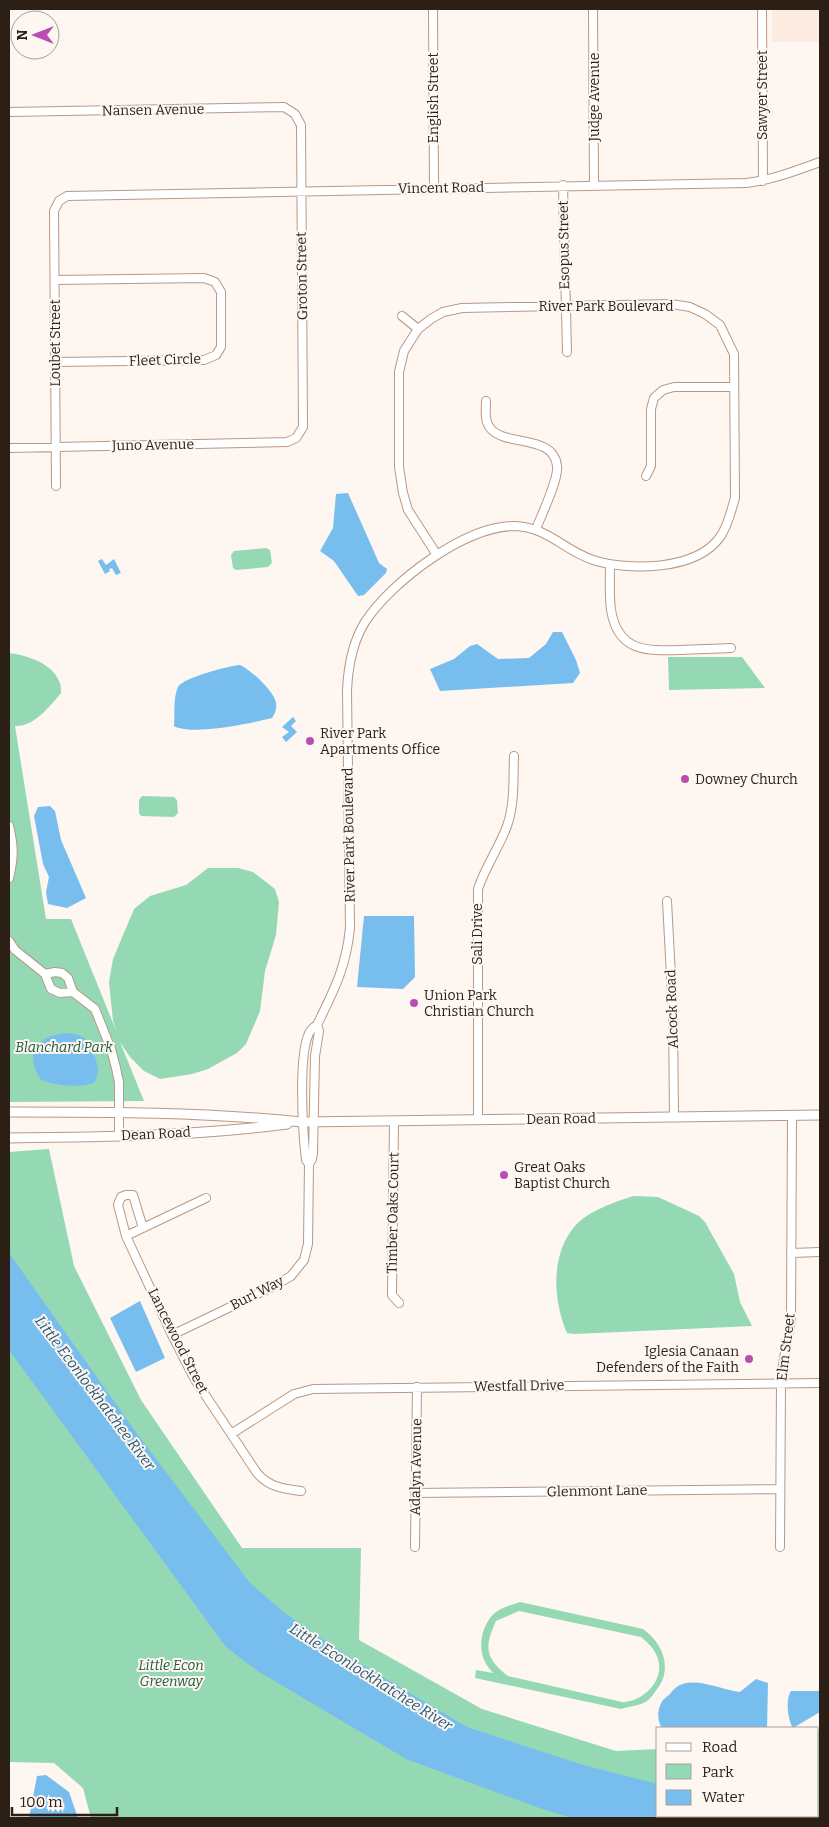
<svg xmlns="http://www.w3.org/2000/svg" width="829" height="1827" font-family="Bitter,serif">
<rect width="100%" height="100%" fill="#fdf6f1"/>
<path fill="#fbebe0" d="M772,9H820V42H772Z"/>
<path fill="#94d9b3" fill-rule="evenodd" d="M266,548L270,550L272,563L268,567L236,570L233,568L231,555L234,551Z
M9,653C26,655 52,663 59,681C61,684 61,689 61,693C50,706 34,727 15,726L46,919H71L117,1033L113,1021L109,982L113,959L134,909L150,896L186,885L208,868H238L253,872L275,889L279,902L276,935L265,971L260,1011L246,1044L237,1053L208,1069L192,1074L160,1079L144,1071L130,1057L120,1042L144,1101L9,1102Z
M668,657H742L765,688L669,690Z
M142,796L174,797L177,800L178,813L174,817L141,816L139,813V800Z
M49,1149L74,1266L141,1400L242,1548H361L359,1640L482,1709L616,1751L658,1749V1816H818V1730L820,1729V1818H91L83,1788L54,1763L9,1762V1152Z
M633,1196L658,1197L699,1216L705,1222L734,1274L740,1302L752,1326L574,1334L567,1333C553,1300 550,1255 575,1226C588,1211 615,1202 633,1196Z
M520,1602L643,1629C663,1643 673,1669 657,1689C654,1693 651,1698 647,1701C639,1706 630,1706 621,1709L475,1678L476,1670L493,1673C490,1669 486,1665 484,1660C477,1643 484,1617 501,1609C507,1606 514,1604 520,1602ZM519,1611L641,1637C648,1643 655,1649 658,1659C665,1680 643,1702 622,1702L508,1676C485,1658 484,1647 496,1621Z"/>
<path fill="#77beee" d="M348,493L379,563L387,569L386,573L364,595L358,596L334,561L320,551L333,528L336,494Z
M102,559L106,565L114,559L121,573L116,575L112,568L109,569L110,571L105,574L98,561Z
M553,632H562L576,660L580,673L573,683L440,691L430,669L454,659L470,646L477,644L498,659L529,658L546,644Z
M240,665C251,670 274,691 276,703C277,709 275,714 272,718C252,723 191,736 174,726C175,714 173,698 178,687C184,677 229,666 240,665Z
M293,717L296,721L291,726L297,732L286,742L282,737L289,732L282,727Z
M50,806L55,811L61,840L86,898L67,908L48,904L46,892L49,877L43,864L34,816L38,807Z
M364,916H414L415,977L403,989L357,987Z
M64,1033C70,1033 78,1034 84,1038C91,1044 98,1062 98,1071C98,1075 95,1079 94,1083C77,1088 58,1086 41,1080C25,1054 34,1038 64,1033Z
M9,1253L135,1431L250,1583L286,1614L349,1657L467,1727L583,1765L658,1784V1816H742L741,1818H572L542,1809L406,1759L256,1670L226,1647L9,1350Z
M140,1301L165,1358L136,1372L110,1318Z
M756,1679L768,1683L767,1728H662C658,1722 657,1713 660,1706C662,1700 665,1698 670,1694C672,1691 675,1688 678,1686C694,1676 723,1690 740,1692Z
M791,1691H820V1712L793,1728C788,1721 785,1699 791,1691Z
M46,1775L69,1792L78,1818H29L37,1776Z"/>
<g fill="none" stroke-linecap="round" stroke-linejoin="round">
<g stroke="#b89984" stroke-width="10">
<path id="minor" d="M433,9L434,188
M593,9L594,185
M762,9L763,181
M9,112L284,107L295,114L301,125L303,427L296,438L287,442L9,448
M563,185L567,352
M55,280L204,278L215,282L221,292V347L216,355L204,360L55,362
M402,316L418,329
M486,401C486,410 484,420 490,428C505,447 554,434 557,466C559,479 541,516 536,529
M646,476L651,466V409L654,398L663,390L674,387H734
M56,486L54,211L59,201L67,196L746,183C772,180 795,171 820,162
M610,564C610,579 609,595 611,610C618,652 646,651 681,650C698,649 714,649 731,648
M9,826C14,847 14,857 9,878
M667,901L673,1014L674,1117
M9,941L15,950L45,974L51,989L60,993L73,992
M45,974L55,972L62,973L68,978L73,992L95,1009L111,1049L116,1068L119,1082V1136
M478,1120V889C485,867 499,848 507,826C515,803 513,780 514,756
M394,1121L392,1295L399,1303
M309,1164L306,1160C303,1135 297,1048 311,1030C313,1027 315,1026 317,1025C334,990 346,968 350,928L347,691C348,667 352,643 365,622C391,582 465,526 514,526C548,527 563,550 593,560C628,571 696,571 720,537C728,526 731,511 735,498L734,354L720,325L705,314L690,307L671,304L462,308L443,312L431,319L418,329L404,351L399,372V467L403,493L408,510L437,555
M143,1228L133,1195H126L121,1197L118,1205L126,1236L172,1335L194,1378L257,1473C269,1487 284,1489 301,1491
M126,1236L206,1198
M791,1253L820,1252
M172,1335L274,1286L291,1276L304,1260L308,1244L309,1164L312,1159L313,1153L315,1056L319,1031L317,1025
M231,1434L294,1394L313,1389L820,1383
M415,1493L780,1489
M415,1547L417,1387
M780,1547L781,1384C782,1362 788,1341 791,1319L792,1116"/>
</g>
<g stroke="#b89984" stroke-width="11">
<path id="major" d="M9,1112C107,1112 205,1112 302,1122L820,1115
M9,1138C102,1137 195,1136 287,1124"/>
</g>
<use href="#minor" stroke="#fff" stroke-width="8"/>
<use href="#major" stroke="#fff" stroke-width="9"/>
</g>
<g fill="#b84eb1" stroke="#fdf6f1" stroke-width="2">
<circle cx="310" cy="741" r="5"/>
<circle cx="685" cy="779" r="5"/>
<circle cx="414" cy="1003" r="5"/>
<circle cx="504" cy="1175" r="5"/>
<circle cx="749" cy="1359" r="5"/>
</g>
<g text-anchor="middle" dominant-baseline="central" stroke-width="4" stroke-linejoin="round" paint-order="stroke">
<g font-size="14" fill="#2b1f16" stroke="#fdf6f1">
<text transform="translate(762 95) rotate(-90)">Sawyer Street</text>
<text transform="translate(594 97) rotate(-90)">Judge Avenue</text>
<text transform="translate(433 98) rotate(-90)">English Street</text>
<text transform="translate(153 110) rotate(-1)">Nansen Avenue</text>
<text transform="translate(441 188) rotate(-1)">Vincent Road</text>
<text transform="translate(564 245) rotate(-91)">Esopus Street</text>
<text transform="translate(302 276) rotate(-91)">Groton Street</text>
<text x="606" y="306">River Park Boulevard</text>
<text transform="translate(55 343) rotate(-90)">Loubet Street</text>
<text transform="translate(165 360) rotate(-2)">Fleet Circle</text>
<text transform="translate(153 445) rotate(-1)">Juno Avenue</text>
<text transform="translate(349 835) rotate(-91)">River Park Boulevard</text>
<text transform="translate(477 934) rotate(-90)">Sali Drive</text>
<text transform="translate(672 1009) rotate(-92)">Alcock Road</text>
<text transform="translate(561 1119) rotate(-1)">Dean Road</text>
<text transform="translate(156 1134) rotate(-3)">Dean Road</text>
<text transform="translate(393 1213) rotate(-89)">Timber Oaks Court</text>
<text transform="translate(257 1293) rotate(-27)">Burl Way</text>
<text transform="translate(178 1341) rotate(63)">Lancewood Street</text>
<text transform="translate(786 1347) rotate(-83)">Elm Street</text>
<text transform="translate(519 1386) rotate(-1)">Westfall Drive</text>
<text transform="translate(416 1467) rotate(-89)">Adalyn Avenue</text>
<text transform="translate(597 1491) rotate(-1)">Glenmont Lane</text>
</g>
<g font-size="14" fill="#2b1f16" stroke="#fdf6f1" text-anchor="start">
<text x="320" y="733">River Park<tspan x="320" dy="16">Apartments Office</tspan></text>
<text x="695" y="779">Downey Church</text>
<text x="424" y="995">Union Park<tspan x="424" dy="16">Christian Church</tspan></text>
<text x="514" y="1167">Great Oaks<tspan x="514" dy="16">Baptist Church</tspan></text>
<text x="739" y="1351" text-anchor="end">Iglesia Canaan<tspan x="739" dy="16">Defenders of the Faith</tspan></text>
</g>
<g font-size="14" font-style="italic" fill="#1e593d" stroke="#fdf6f1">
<text x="64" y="1047">Blanchard Park</text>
<text x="171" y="1665">Little Econ<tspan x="171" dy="16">Greenway</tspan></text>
</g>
<g font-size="15" font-style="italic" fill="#225778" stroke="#fdf6f1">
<text transform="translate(95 1393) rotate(53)">Little Econlockhatchee River</text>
<text transform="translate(371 1677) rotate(32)">Little Econlockhatchee River</text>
</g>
</g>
<rect width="829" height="1827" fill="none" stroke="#2b1f16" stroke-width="20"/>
<rect x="656" y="1727" width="162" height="90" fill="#fdf6f1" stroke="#a9a099"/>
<rect x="666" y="1743" width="25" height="8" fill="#ffffff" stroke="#a9a099"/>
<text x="702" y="1752" font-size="15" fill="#2b1f16">Road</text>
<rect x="666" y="1764" width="25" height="15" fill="#94d9b3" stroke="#a9a099"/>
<text x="702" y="1777" font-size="15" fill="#2b1f16">Park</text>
<rect x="666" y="1790" width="25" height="15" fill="#77beee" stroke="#a9a099"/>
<text x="702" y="1802" font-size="15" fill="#2b1f16">Water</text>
<g transform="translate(35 35) rotate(270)"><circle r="24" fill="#fdf6f1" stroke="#a9a099"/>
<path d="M0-4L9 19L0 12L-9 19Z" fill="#b84eb1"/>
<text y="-8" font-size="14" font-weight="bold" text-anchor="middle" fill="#2b1f16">N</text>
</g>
<path d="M12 1807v8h105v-8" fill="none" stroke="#2b1f16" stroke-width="2.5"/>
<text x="20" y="1807" font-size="15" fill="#2b1f16" stroke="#fdf6f1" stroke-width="4" paint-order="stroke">100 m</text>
</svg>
